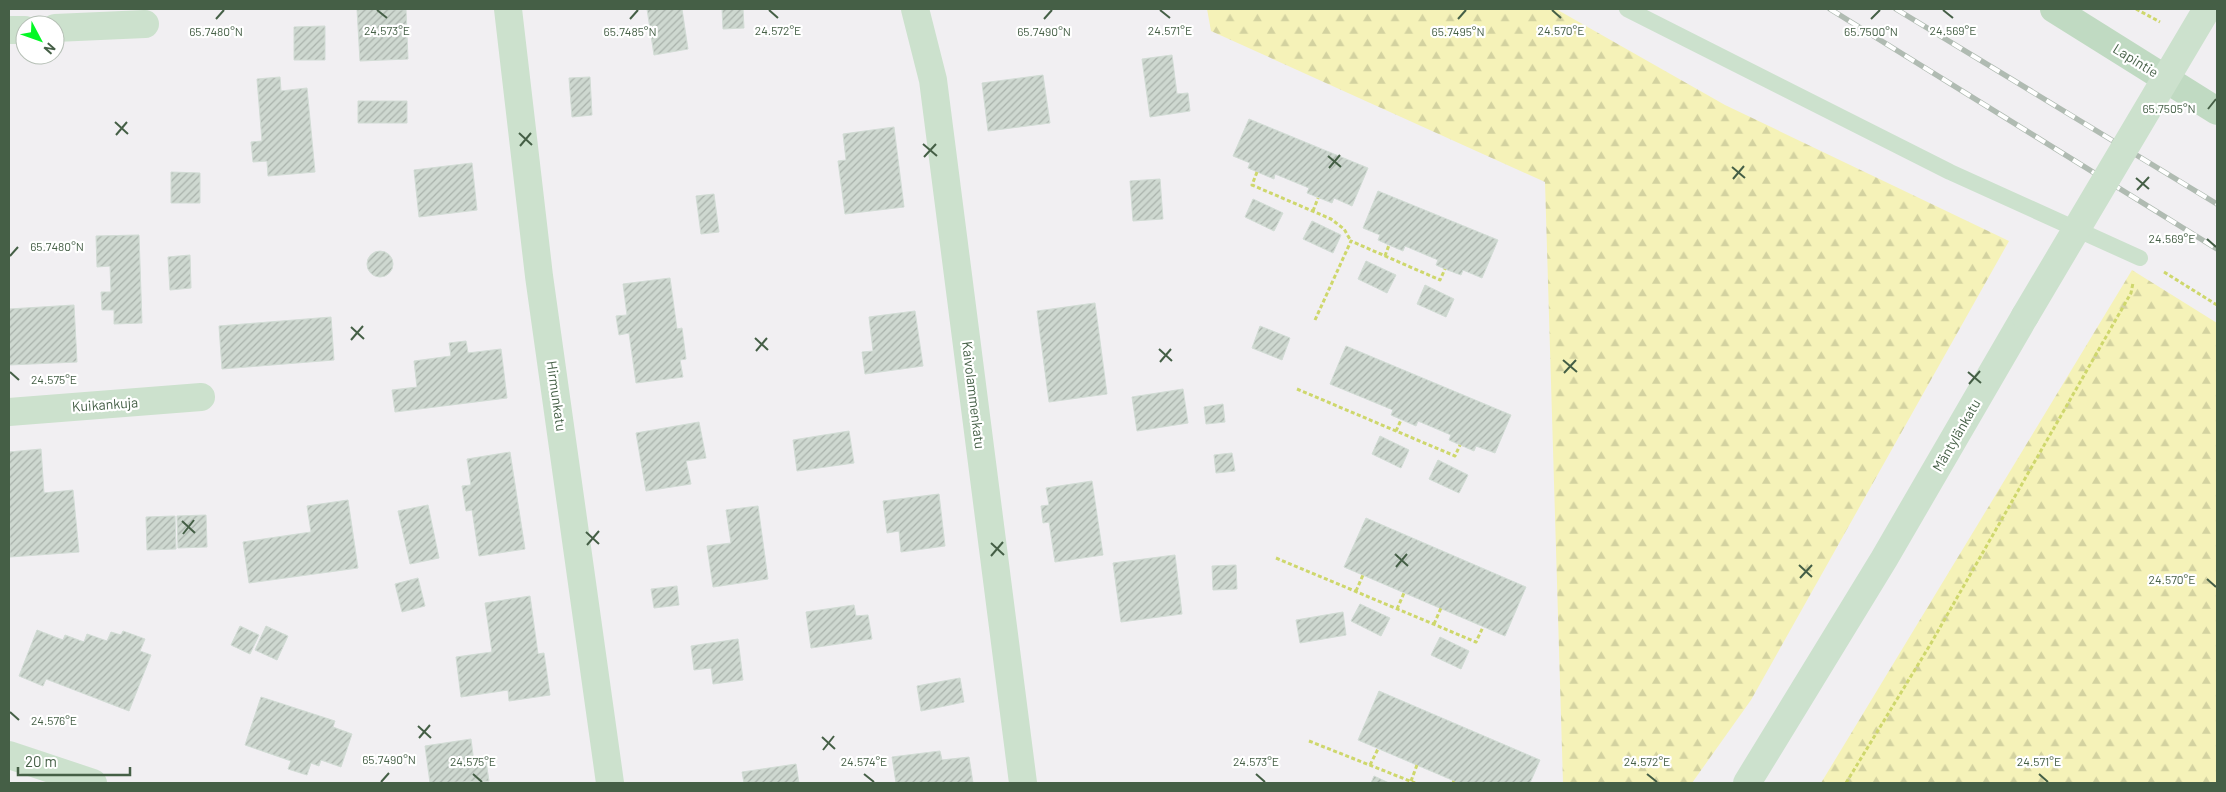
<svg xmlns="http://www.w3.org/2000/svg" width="2226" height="792" font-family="Barlow,sans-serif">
<defs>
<pattern id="forest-firs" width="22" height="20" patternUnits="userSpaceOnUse" patternTransform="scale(1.25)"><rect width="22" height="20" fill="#f5f2b8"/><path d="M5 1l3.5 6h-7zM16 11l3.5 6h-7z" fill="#d3d2a0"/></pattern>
<pattern id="building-hatch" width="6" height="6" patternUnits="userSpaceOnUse" patternTransform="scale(1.25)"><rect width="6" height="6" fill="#ced8d0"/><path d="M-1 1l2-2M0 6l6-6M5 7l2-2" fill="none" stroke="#a9b2ab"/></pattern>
</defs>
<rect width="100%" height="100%" fill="#f1eff2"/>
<path fill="url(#forest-firs)" d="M1207,9H1556L1725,105L2009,241L1751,700L1692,783H1563L1545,182L1211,31Z
M2132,270L2217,323V783H1821Z"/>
<path fill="url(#building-hatch)" stroke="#d2dcd5" d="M357,9L406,10L408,59L360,61Z
M647,9H682L688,49L654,55Z
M722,9H743L744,28L723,29Z
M325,26V60H294V27Z
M1172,55L1177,94L1188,93L1190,111L1150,117L1142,59Z
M1043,75L1050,123L988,131L982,83Z
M280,77L281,91L307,88L315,172L268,176L267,161L253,162L251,142L262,141L257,79Z
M590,77L592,115L572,117L569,78Z
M358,101H407V123H358Z
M1249,119L1368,168L1352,206L1334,198L1332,203L1307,193L1309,188L1275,174L1274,179L1248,168L1250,163L1233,156Z
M894,127L904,207L845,214L838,161L846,160L843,134Z
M472,163L477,210L419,217L414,170Z
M171,172L200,173V203H171Z
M1160,179L1163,219L1133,221L1130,181Z
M1378,191L1498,240L1482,278L1463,270L1461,275L1445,269L1436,265L1438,260L1405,246L1403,251L1389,245L1378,240L1380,235L1363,228Z
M714,194L719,232L701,234L696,196Z
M1253,199L1283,213L1274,231L1245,217Z
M1312,221L1341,235L1333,253L1303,239Z
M139,235L142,323L114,324V310H102L101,292H111L110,266L97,267L96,236Z
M367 264a13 13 0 1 1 26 0a13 13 0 1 1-26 0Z
M190,255L191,288L170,290L168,257Z
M1366,261L1396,275L1387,293L1358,279Z
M670,278L677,329L682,328L686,359L680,360L683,377L636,383L629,333L619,335L616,316L627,315L623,284Z
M1425,285L1454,299L1446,317L1417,304Z
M1095,303L1107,394L1049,402L1037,311Z
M74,305L77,362L9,365V309Z
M915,311L923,366L865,374L862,352L873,351L869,317Z
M331,317L334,360L222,369L219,326Z
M1260,326L1290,338L1282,360L1252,348Z
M466,341L468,353L501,349L507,398L395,412L392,390L417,387L414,361L451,356L449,343Z
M1346,346L1511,415L1495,453L1476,446L1474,451L1449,440L1451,435L1418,421L1416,426L1391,415L1393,410L1330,384Z
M1183,389L1188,423L1137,431L1132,397Z
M1223,404L1225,422L1206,424L1204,407Z
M699,422L706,458L686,461L691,484L646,491L636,433Z
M849,431L854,463L797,471L793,440Z
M1380,436L1409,450L1401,468L1372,454Z
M41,449L44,493L73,490L79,552L10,557L9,452Z
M510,452L525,549L479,556L472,510L466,511L462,486L471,485L467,459Z
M1232,453L1235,471L1216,473L1214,455Z
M1438,460L1468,475L1459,493L1429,479Z
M1092,481L1103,555L1055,562L1049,522L1043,523L1041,506L1049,505L1046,488Z
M939,494L945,546L901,552L899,531L887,533L883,501Z
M348,500L358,568L249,583L243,542L311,532L307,506Z
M428,505L439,558L410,564L398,511Z
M758,506L768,579L713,587L707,546L731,543L726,510Z
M206,515L207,547L178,548L177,516Z
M175,516L176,549L147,550L146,517Z
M1366,518L1526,587L1505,636L1344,567Z
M1175,555L1182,614L1121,622L1113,563Z
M1236,565L1237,589L1213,590L1212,566Z
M418,578L425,606L402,612L395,584Z
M677,586L679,605L654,608L651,589Z
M530,596L538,654L544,653L550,695L509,701L508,690L461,697L456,657L492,652L485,603Z
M1360,604L1390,618L1381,636L1351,621Z
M854,605L856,616L868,615L872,639L811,648L806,612Z
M1343,612L1346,635L1300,643L1296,620Z
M240,626L259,635L250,654L231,645Z
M266,626L288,636L277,660L255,650Z
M37,630L63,640L65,635L84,642L87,634L107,641L111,632L121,635L123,631L145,639L140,651L151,655L129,711L46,679L43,686L19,676Z
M1440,637L1469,651L1461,669L1431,655Z
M738,639L743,680L713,684L711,668L694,670L691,646Z
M960,678L964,702L921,711L917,686Z
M1379,691L1540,760L1530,783H1459L1358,740Z
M261,697L335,721L333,727L352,734L341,767L321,760L319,766L311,763L307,775L288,769L291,761L245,745Z
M471,739L474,763L486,761L489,781L430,783L425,746Z
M940,751L942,760L969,757L973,783H896L892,757Z
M796,764L799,783H744L742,772Z
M1374,776L1389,783H1371Z"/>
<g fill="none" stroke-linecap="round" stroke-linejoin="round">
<path stroke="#ced76c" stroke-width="3" stroke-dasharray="4 2.5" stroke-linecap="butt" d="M2136,9L2160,22
M1257,172L1252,185L1331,219L1344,229L1351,241
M1313,211L1318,198
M1385,256L1389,245
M2164,272L2217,305
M1315,320L1351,241L1440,280L1445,269
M1297,389L1455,456L1460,445
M1396,431L1401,420
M1276,558L1476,642L1483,627
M1356,591L1363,575
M1397,609L1404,593
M1434,624L1441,608
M1309,741L1415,783
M1370,765L1378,749
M1411,781L1417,765
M1453,783L1454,781
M1846,783L1930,645L2131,293L2133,283"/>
<path stroke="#cce1cd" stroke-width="16" d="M1627,9L1950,172L2140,258"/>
<path stroke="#cce1cd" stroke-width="28" d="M508,9L539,276L610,783
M915,9L933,80L1023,783
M55,28L145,24
M9,30H25
M9,412L201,397
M9,755L93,783
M1747,783L1884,559L2025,316"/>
<path stroke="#c0dac2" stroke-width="28" d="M2054,9L2217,111"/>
<g stroke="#b0bbb2" stroke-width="5.5">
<path id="rail" d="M1830,9L2217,249
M1896,9L2217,204"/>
</g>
<use href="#rail" stroke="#fff" stroke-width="4" stroke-dasharray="11" stroke-linecap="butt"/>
<path stroke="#cce1cd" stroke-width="28" d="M2025,316L2207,9"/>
</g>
<path fill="none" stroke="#455f46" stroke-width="2" d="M377,10L387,18M769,10L778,18M1160,10L1170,18M1552,10L1561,18M1943,10L1953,18M216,19L224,10M630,19L638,10M1044,19L1052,10M1458,19L1466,10M1871,19L1880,10M2208,109L2216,99M115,122L128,134M519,133L532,145M116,135L127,122M923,144L937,156M520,146L531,133M1328,156L1341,167M924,157L936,144M1732,167L1745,178M1329,168L1340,155M2136,178L2149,189M1733,179L1744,166M2137,190L2149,177M2207,239L2216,247M10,256L18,247M351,327L364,339M755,338L768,350M351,340L363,326M1159,349L1172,361M756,351L767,338M1563,360L1577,372M1160,362L1171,349M10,372L19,380M1968,372L1981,383M1564,373L1576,360M1969,384L1980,371M182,521L195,533M586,532L599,544M183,534L194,520M991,543L1004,555M587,545L599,531M1395,554L1408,566M991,556L1003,542M1799,565L1812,577M1396,567L1407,554M1800,578L1812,565M2207,579L2216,587M10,712L19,720M418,726L431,738M822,737L835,749M419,738L430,725M823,750L834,736M473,774L482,782M864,774L874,782M1256,774L1265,782M1647,774L1657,782M2039,774L2048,782M381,782L389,773"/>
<g text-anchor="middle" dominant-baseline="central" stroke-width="4.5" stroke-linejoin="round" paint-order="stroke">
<g font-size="14" fill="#455f46" stroke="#fff">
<text transform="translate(2136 60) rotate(32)">Lapintie</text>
<text transform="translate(974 395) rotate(83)">Kaivolammenkatu</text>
<text transform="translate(557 396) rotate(82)">Hirmunkatu</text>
<text transform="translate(105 404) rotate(-4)">Kuikankuja</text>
<text transform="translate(1956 435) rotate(-60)">Mäntylänkatu</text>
</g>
</g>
<g font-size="12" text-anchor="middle" fill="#455f46" stroke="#fff" stroke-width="4.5" stroke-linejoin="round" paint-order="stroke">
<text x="387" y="35">24.573°E</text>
<text x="778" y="35">24.572°E</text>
<text x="1170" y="35">24.571°E</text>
<text x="1561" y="35">24.570°E</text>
<text x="1953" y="35">24.569°E</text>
<text x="216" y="36">65.7480°N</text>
<text x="630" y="36">65.7485°N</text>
<text x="1044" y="36">65.7490°N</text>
<text x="1458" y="36">65.7495°N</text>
<text x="1871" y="36">65.7500°N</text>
<text x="2169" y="113">65.7505°N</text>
<text x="2172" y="243">24.569°E</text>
<text x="57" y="251">65.7480°N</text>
<text x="54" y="384">24.575°E</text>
<text x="2172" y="584">24.570°E</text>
<text x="54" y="725">24.576°E</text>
<text x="389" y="764">65.7490°N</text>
<text x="473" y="766">24.575°E</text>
<text x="864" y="766">24.574°E</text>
<text x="1256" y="766">24.573°E</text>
<text x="1647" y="766">24.572°E</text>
<text x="2039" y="766">24.571°E</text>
</g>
<rect width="2226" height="792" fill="none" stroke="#455f46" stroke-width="20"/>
<g transform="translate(40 40) rotate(131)"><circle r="24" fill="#ffffff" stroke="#b5bfb5"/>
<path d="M0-4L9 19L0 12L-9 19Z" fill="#03f825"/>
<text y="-8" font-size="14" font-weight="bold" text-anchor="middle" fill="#455f46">N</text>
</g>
<path d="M18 767v8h112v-8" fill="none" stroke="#455f46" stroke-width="2.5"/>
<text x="25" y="767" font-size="15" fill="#455f46" stroke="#ffffff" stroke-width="4" paint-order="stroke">20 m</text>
</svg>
